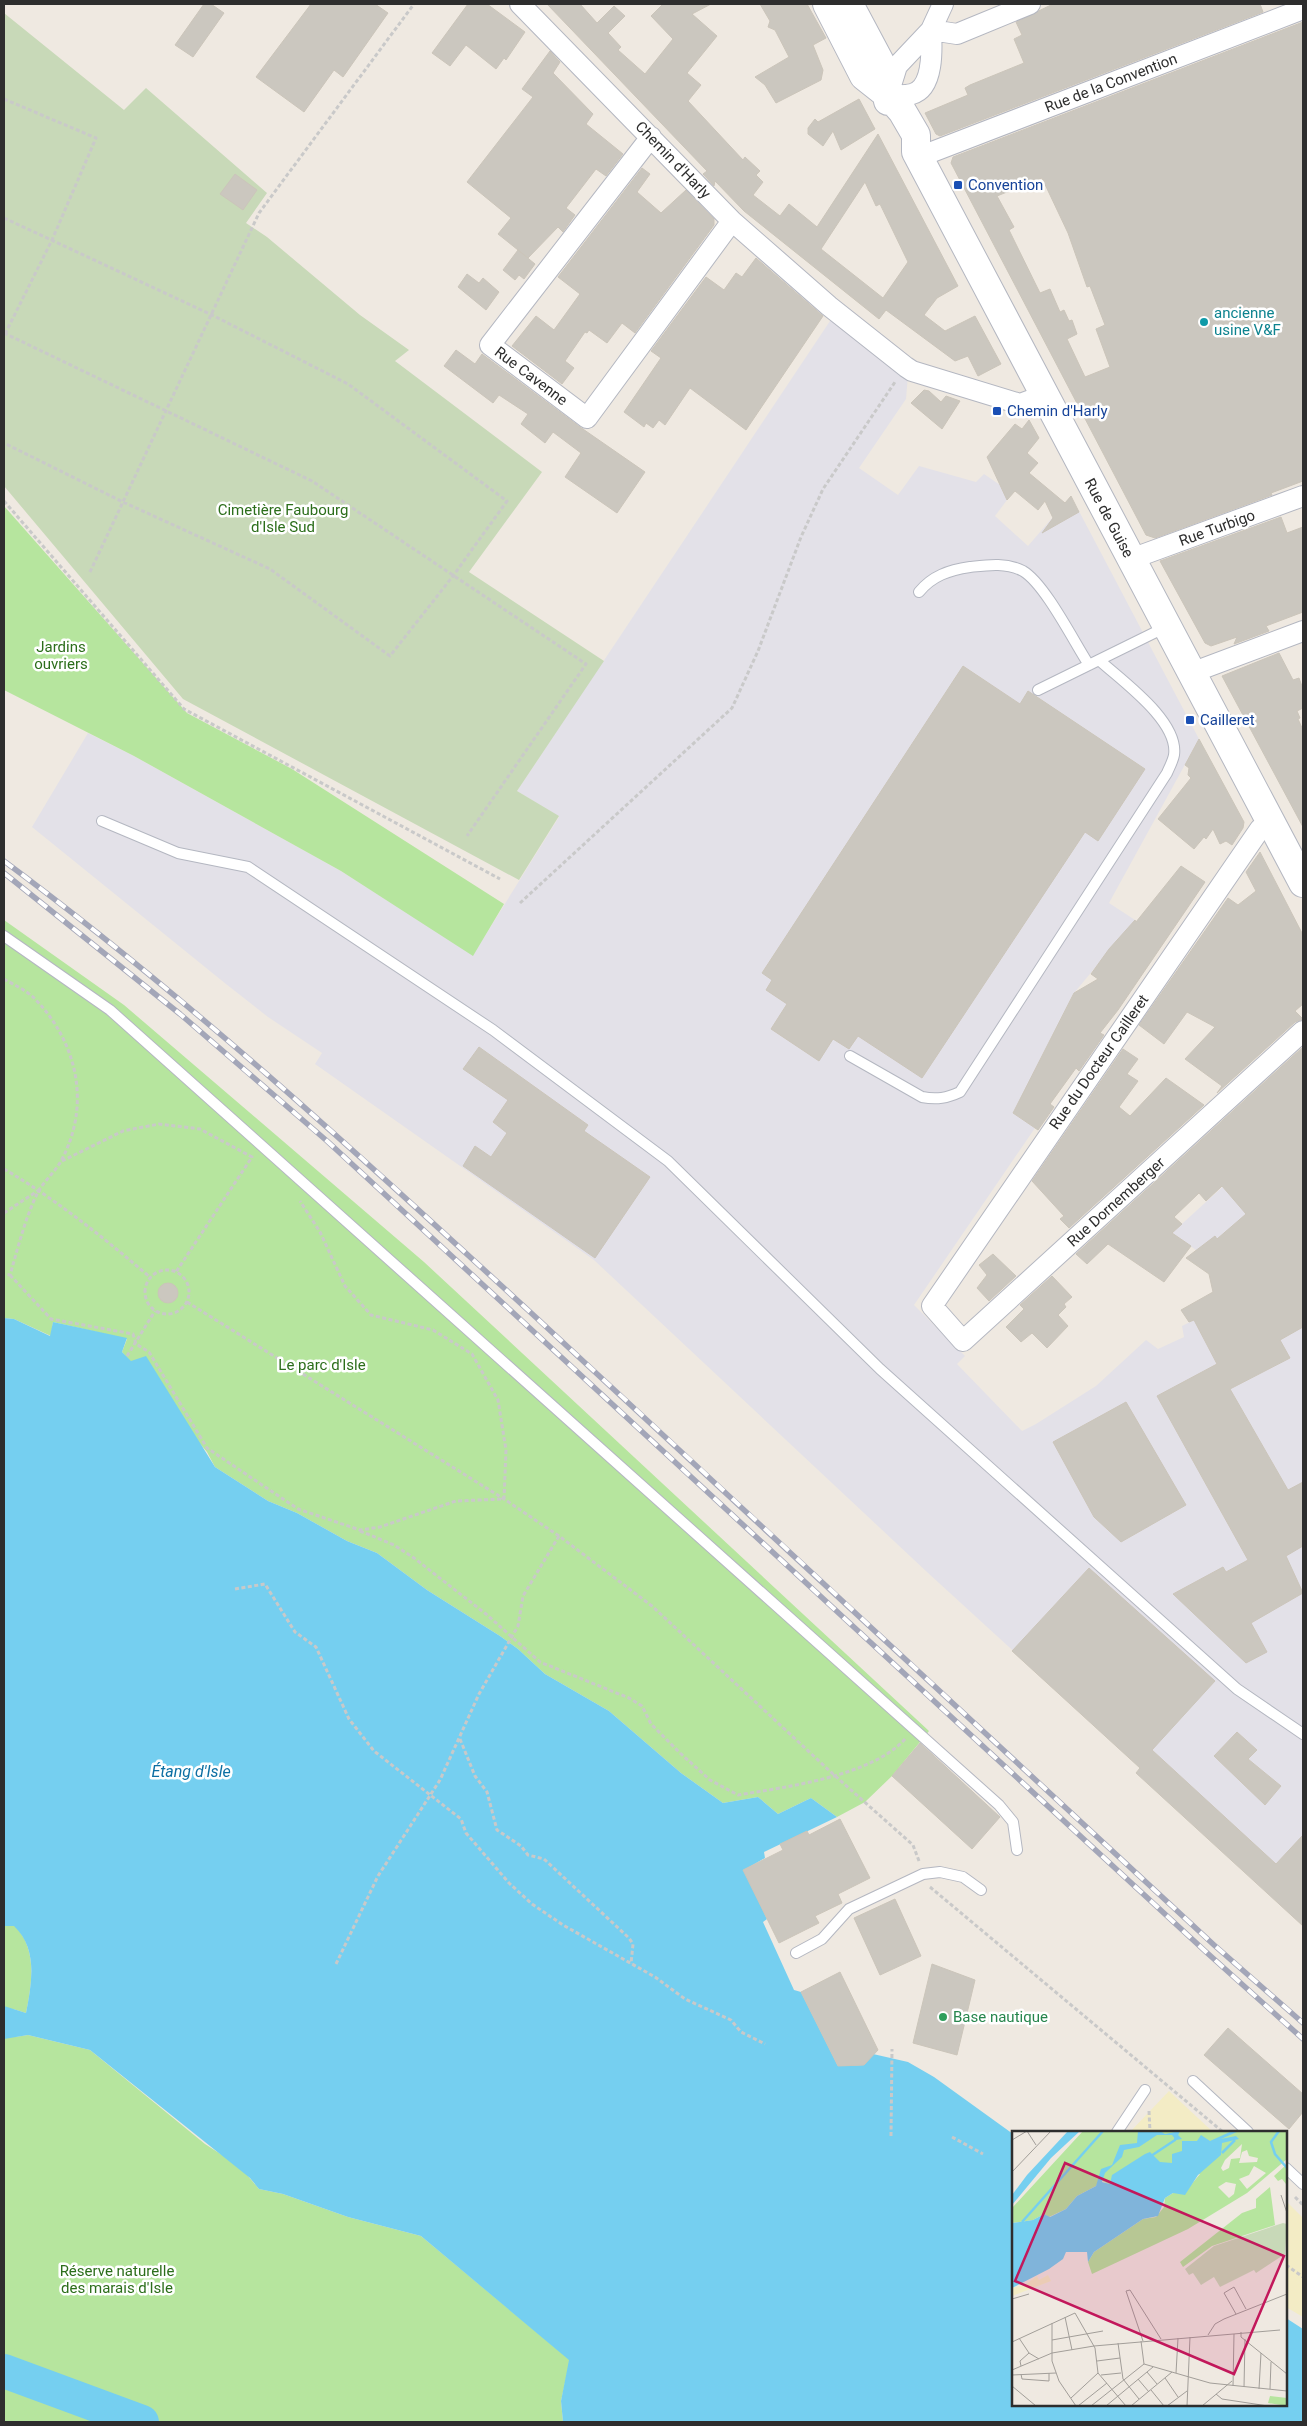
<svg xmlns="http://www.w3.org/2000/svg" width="1307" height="2426" font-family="Roboto,sans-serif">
<rect width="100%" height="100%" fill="#efe9e1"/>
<path fill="#e3e1e8" d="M832,318L908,375L906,399L859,468L898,495L919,466L976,482L984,474L1000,485L1007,500L995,516L1028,546L1071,496L1199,739L1109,903L1135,920L1074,993L1013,1113L1035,1128L914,1305L965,1356L957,1364L1022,1431L1036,1424L1096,1386L1146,1340L1158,1349L1184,1337L1182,1326L1216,1309L1206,1257L1172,1233L1285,1130L1303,1153V1916L927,1572L594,1260L315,1064L322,1053L268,1017L226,984L32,827L88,733L134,756L341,871L473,955L559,817L517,791Z"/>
<path fill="#b6e59e" d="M4,506L187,713L292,769L504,904L473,956L341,871L134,756L4,690Z
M4,920L124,1005L424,1262L929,1731L892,1776L865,1802L837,1817L811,1798L778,1814L758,1797L723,1803L681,1773L609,1711L545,1674L518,1649L500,1636L427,1590L377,1553L347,1541L297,1513L268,1501L215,1467L207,1452L122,1352L127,1339L53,1322L51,1336L14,1319L4,1318Z
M14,1925C38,1949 32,1983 26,2013L13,2009L15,2037L28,2035L90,2050L205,2144L250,2173L248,2176L259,2189L283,2194L348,2217L421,2236L570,2360L561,2401L563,2422H4V1926Z"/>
<path fill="#f3ecc5" d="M1169,2091L1213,2132H1130Z
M1286,2201L1303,2218V2317L1286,2307Z"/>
<path fill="#c8d9b8" d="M4,13L124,110L146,88L267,193L246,223L267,237L360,315L409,350L395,361L542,472L469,572L604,661L517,791L559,816L519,880L183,699L4,486Z"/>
<path fill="#75cff0" d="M4,1318L14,1319L50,1336L53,1322L127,1338L122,1352L131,1361L146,1356L215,1467L268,1501L297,1513L347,1541L377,1553L427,1590L500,1636L518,1649L545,1674L609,1711L681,1773L723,1803L758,1797L778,1814L811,1798L837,1817L764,1852L765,1858L744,1870L767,1919L763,1922L794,1990L801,1992L838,2066L864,2065L873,2054L908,2062L934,2077L1013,2134V2405H1286V2318L1303,2329V2422H563L561,2401L569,2360L421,2236L348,2217L283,2194L259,2189L250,2178L90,2050L28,2035L4,2039V2006L26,2013C32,1982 38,1949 14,1926H4Z"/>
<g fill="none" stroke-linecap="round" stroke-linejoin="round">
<path stroke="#75cff0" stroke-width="34" d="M4,2371L142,2422"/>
</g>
<path fill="#cbc7bf" stroke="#cbc5ba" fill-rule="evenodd" d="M204,4H211L224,13L193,57L175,45Z
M311,4H375L388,13L343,77L334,70L304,112L256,77Z
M468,4H487L525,32L506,60L504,58L496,69L466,45L450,66L432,53Z
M547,4H580L597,23L614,6L625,16L608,33L621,47L618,50L645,74L673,39L651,16L663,4H711L692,14L717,36L687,73L701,85L688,101L743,160L745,157L760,171L756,175L763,182L753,195L780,216L789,204L817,227L878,134L958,286L937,298L924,315L945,331L975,316L1001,364L978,376L968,356L955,361L886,310L879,319L744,211L715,181L714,186L703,174L707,171ZM865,182L876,206L880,204L908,262L883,298L821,249Z
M760,4H807L826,38L813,45L823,70L821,80L776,103L765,85L755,77L789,57L775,30L768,27L770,21Z
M1053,4H1260L1263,12L940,136L936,134L925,113L968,95L965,88L970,85L1024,63L1014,39L1022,35L1016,22Z
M1303,22V481L1271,493L1272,495L1155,538L1146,535L951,163L953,157ZM1042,178L1068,233L1087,287L1090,286L1105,325L1096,329L1110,367L1085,377L1067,339L1077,334L1072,320L1069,321L1064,310L1060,312L1050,289L1040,293L1009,230L1014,227L997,196Z
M550,51L560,62L553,73L593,114L586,124L623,154L606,176L596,169L566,208L575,215L563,232L558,227L528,258L498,234L511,218L467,182L533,97L522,89Z
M859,99L875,129L841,150L833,131L823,146L808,134V128L815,119L818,122Z
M642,168L650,174L637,192L661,213L686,190L714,219V225L635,333L622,323L607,343L589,330L587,333L585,332L565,361L574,368L562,384L512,346L536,316L554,330L580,294L558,277Z
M235,174L257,190L243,210L220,194Z
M518,250L535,264L524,279L519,275L515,280L503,270Z
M756,258L823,316L746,430L690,388L665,425L659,420L653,428L646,423L644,427L624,412L661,358L651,351L706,277L724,290L736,273L742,277Z
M467,274L479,283L483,278L499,292L486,310L458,287Z
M456,350L475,364L482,354L580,427L645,472L617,513L565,477L581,453L553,432L545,443L521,424L528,414L499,395L493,403L444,366Z
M924,390L929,391L941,402L946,396L960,401L942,429L911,403Z
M1029,420L1039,438L1027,453L1038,463L1029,473L1065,503L1071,496L1079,512L1042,533L1053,518L1045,501L1038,510L1015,491L1007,500L987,457L1015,424L1022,429Z
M1281,517L1287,533L1303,527V612L1266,626L1269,631L1234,644L1237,637L1211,646L1205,643L1160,561Z
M1279,653L1293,680L1299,678L1303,689V708L1297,711L1300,718L1298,719L1303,730V827L1222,676Z
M963,666L1020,704L1028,691L1145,769L1098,841L1085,832L922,1078L858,1036L849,1049L833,1039L819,1061L771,1029L787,1004L766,990L772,980L762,973Z
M1199,739L1244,822L1243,828L1232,845L1226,841L1220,844L1213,829L1206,839L1204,837L1194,849L1158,819L1191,778L1188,775L1189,768L1185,765Z
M1260,852L1303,935V1004L1295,1011L1303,1019L1295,1022L1217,1093L1222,1086L1185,1059L1215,1027L1187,1012L1164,1044L1139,1025L1228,898L1238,905L1256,891L1246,872Z
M1181,866L1205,882L1118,1010L1100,1033L1104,1035L1079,1071L1076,1068L1050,1104L1054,1107L1038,1130L1013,1113L1074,993L1098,979L1091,974L1109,949L1135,920L1136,922Z
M479,1047L588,1125L584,1131L650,1177L595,1258L463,1166L475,1146L491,1157L507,1133L493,1122L508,1100L463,1069Z
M1303,1047V1327L1280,1340L1290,1358L1230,1389L1288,1490L1303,1482V1546L1286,1556L1303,1593L1251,1623L1267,1652L1246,1663L1173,1594L1223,1567L1226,1572L1248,1560L1157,1396L1217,1364L1194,1320L1189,1322L1181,1310L1213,1292L1209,1274L1186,1258L1215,1236L1217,1239L1246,1214L1222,1186L1206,1201L1199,1193L1174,1217L1182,1224L1172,1233L1191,1246L1164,1282L1108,1244L1087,1264L1076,1254Z
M1123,1049L1138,1059L1127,1074L1138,1081L1119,1107L1130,1116L1166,1078L1204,1105L1069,1228L1060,1219L1064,1216L1032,1181Z
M993,1254L1016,1276L989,1301L977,1288L987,1275L979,1265Z
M1052,1276L1072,1297L1064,1304L1066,1307L1058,1315L1068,1326L1047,1348L1032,1333L1021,1342L1006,1327L1024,1309L1020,1305Z
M158 1293a10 10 0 1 1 20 0a10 10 0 1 1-20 0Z
M1126,1402L1186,1505L1121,1542L1094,1517L1053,1442Z
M1089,1568L1215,1681L1152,1750L1276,1864L1303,1835V1926L1136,1773L1140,1768L1012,1651Z
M1237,1732L1257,1750L1248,1759L1281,1786L1265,1805L1214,1756Z
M920,1743L1000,1817L972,1849L892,1776Z
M840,1819L870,1878L838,1894L842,1903L815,1916L819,1923L779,1943L743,1870L783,1850L780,1844L807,1831L809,1835Z
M895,1899L921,1956L880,1975L854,1918Z
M932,1964L975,1980L957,2055L913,2043Z
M840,1972L878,2050L864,2065L838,2066L801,1992Z
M1228,2028L1303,2094V2112L1289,2129L1204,2055Z"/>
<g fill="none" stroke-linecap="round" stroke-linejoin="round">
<g stroke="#b4b7c1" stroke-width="12">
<path id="service" d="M919,592C932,576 949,570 970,567C987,565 1006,562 1023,571C1045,584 1074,642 1089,665
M1038,690L1166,627
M102,821L178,853L248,867L493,1030L668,1161L880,1369L1237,1689L1303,1734
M4,936L110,1010L999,1805L1013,1822L1017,1850
M850,1056L922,1097C937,1100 947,1098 960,1092L1167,773C1169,768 1173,761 1174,755C1179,721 1122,681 1099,660
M796,1953L822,1939L849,1909L923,1874L940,1872L963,1877L981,1890
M1193,2081L1248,2132
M1117,2132L1145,2090
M1286,2168L1303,2184"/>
</g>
<g stroke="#b4b7c1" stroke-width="22">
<path id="minor" d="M520,4L732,221L829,306L906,367L912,371L1020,404L1044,395
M931,30C932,48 934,88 912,94C905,96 895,95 888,95L897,66L931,30L943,4
M931,30L957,34L1030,4
M651,137L490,345L587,418L732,221
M919,157L1303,9
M1131,559L1303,496
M1191,673L1303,631
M1271,823L1260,829L932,1306L963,1341L1303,1031"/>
</g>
<g stroke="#b4b7c1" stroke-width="30">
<path id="secondary" d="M827,4L864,76L888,95L902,111L916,135V152L1303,883
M849,4L881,64L888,101"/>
</g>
<path stroke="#c9c9c9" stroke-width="3" stroke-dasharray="4 2.5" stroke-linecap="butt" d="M4,99L96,138L52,240L4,336
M4,218L212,315L348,384L507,501L453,576L390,656L270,569L123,502L4,443
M4,333L312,481L586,664L467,836
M4,501L184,709L500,879
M90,572L259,213L414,4
M520,903L732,708L758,651L801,537L823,489L895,382
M4,979C14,985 28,991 36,1000C78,1044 91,1106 61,1161C55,1172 44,1181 38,1192C25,1218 18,1248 10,1275L4,1274
M62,1161L123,1131L159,1124L200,1129L252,1157L176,1272
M4,1169C57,1200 104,1238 151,1278
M4,1213L39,1190
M145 1292a22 22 0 1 1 44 0a22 22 0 1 1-44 0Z
M10,1275L51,1319L133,1334L136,1344L149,1352L207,1448L298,1509L360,1530L380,1527L456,1501L504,1499L506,1450L498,1400L472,1354L433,1330L371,1315L345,1286L320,1232L300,1201
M187,1302L504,1499L559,1536L652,1606L833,1774L913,1845L919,1861
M127,1356L155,1311
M360,1531L394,1545L414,1558L486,1614L540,1662L629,1698L642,1706L651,1724L680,1753L710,1780L738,1795C786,1787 873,1776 906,1738
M235,1589L265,1584L295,1632L316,1647L349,1719L374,1751L461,1819L466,1833L509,1883L532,1904L563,1925L655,1977L685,1999L731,2020L741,2032L765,2044
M460,1739L475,1776L487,1792L497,1830L521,1846L528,1855L544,1859L629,1938L633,1944L631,1964
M930,1887L1223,2132
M336,1964L378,1876L440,1780L479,1694L518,1626L523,1596L559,1536
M1149,2111L1150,2132
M891,2136L892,2049
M952,2137L983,2154
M1295,2197L1303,2205
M1286,2265L1303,2277"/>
<use href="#service" stroke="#fff" stroke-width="10"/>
<use href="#minor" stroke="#fff" stroke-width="20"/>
<use href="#secondary" stroke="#fff" stroke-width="28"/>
<g stroke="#a3a6b8" stroke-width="5.5">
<path id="rail" d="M4,861C194,1002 368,1163 542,1323C767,1530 990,1738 1214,1945L1303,2023
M4,873L180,1014L327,1141L1205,1951L1303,2039"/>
</g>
<use href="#rail" stroke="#fff" stroke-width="4" stroke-dasharray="11" stroke-linecap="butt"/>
</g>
<g fill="#1a4fb4" stroke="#fff" stroke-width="2">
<rect x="953" y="180" width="10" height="10" rx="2.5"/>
<rect x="992" y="406" width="10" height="10" rx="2.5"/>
<rect x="1185" y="715" width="10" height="10" rx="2.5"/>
</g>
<circle fill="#0f9aa8" stroke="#fff" stroke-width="2" cx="1204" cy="322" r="5"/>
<circle fill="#2e9e5b" stroke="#fff" stroke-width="2" cx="943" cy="2017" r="5"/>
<g text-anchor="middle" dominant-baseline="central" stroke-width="5" stroke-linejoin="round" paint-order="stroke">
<g font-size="15" fill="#2e2e2e" stroke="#fff">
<text transform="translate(1111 83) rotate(-21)">Rue de la Convention</text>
<text transform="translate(673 160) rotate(46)">Chemin d'Harly</text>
<text transform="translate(531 376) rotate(37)">Rue Cavenne</text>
<text transform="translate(1109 518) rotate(62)">Rue de Guise</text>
<text transform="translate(1217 528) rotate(-20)">Rue Turbigo</text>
<text transform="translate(1099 1062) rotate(-55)">Rue du Docteur Cailleret</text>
<text transform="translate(1116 1202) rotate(-42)">Rue Dornemberger</text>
</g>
<g font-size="15" fill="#164399" stroke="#fff" text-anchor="start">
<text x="968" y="185">Convention</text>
<text x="1007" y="411">Chemin d'Harly</text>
<text x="1200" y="720">Cailleret</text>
</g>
<g font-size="15" fill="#0d838f" stroke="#fff" text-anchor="start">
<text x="1214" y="313">ancienne<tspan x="1214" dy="17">usine V&amp;F</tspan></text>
</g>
<g font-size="15" fill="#2c6e1b" stroke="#fff">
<text x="283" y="510">Cimetière Faubourg<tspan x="283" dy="17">d'Isle Sud</tspan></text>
<text x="61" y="647">Jardins<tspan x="61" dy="17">ouvriers</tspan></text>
<text x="322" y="1365">Le parc d'Isle</text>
<text x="117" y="2271">Réserve naturelle<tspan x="117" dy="17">des marais d'Isle</tspan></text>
</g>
<g font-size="15" fill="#27864d" stroke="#fff" text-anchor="start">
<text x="953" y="2017">Base nautique</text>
</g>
<g font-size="16" font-style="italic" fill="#0d6fa3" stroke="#fff">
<text x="191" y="1771">Étang d'Isle</text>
</g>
</g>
<g transform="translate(1012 2131)">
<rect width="275" height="275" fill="#efe9e1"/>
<path d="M71,0H275V28L235,62L176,98L80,143L76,131L82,121L131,88L144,86L152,76L153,67L161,62L174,60L188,43L97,53L88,49L84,55L65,65L54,78L37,86L32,83L21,89L0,92V77ZM230,13L228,27L219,28L217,37L211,40L209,37L213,29ZM235,19L237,25L246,27L245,31L227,32L230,21ZM242,35L254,42L235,58L227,48L237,44ZM214,51L224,53L222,63L217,67L206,56ZM275,33V53H274L270,48L266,50L262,45ZM258,56L263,94L200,115L171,136L168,131L230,82L244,77V68ZM258,265L275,267V275L256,272Z" fill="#b6e59e" fill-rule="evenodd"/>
<path d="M36,144L39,150L0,165V157L13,154L25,145L27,149Z" fill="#f3ecc5"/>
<path d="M271,92L275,93L273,123L244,142L242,139L208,156L202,146L189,154L181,142L177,144L173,138L202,115Z" fill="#c8d9b8"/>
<path d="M56,0H68L39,27L0,74V64L15,44ZM126,0H148L153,3L168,0L166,4L170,8L164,9L160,4H145L127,16L112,19L110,26L93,42L90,51L98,53L100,44L133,23L138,21L148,31L160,32V23L170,20V10H185L189,4L198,10L220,0H227L209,8L224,5L227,8L210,12L209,24L186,44L173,64L161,62L153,67L146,85L131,88L82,121L76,131L75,121H54L51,128L37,138L0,157V92L21,89L32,83L38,86L54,78L65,65L84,55L89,38L100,34L108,14L125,12Z" fill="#75cff0"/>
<path fill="none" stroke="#75cff0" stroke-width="2.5" d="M267,0L259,11L263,23L275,37M210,22L223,9M139,25L163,9L166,0M10,91L91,0"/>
<path fill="none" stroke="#a29e99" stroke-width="1" d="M15,0L24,14M0,9L15,0M0,41L39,0M269,64L275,82M0,168L17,163M224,183L212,162L222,156L234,178M53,186L60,219M40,192V230L47,250L64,275M229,201V206L275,243M196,204L203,193L212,188L275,163M7,207L17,222L27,228M40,209L91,200M129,210L132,233M131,210L114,160L118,159L149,208M0,211L63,182L83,217L86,242M106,212L111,248L127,268M85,230L108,227M132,233L198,252L275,260M9,235L8,230L17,222M0,239L40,222L82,215L268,199M135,241L145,253M86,242L114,275M164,242L166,207M9,243L10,248L37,250V242M0,244L44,242M89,244L109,242M153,247L166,266M126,248L137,261M0,255L24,275M221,255L222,203M232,256L233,208M247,258L249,222M258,258L259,231M139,259L152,275M204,263L210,268L256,275M59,267L86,242M66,275L95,252M79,275L132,233M94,275L141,236M119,275L160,241M155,275L175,260M175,275L178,206M190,275L220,250"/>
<path fill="#c2185b" fill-opacity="0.15" stroke="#c2185b" stroke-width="2.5" d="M53,32L272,125L222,243L3,150Z"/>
<rect width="275" height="275" fill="none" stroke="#2e2e2e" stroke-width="2.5"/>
</g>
<rect width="1307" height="2426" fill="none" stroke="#2e2e2e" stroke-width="10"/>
</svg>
